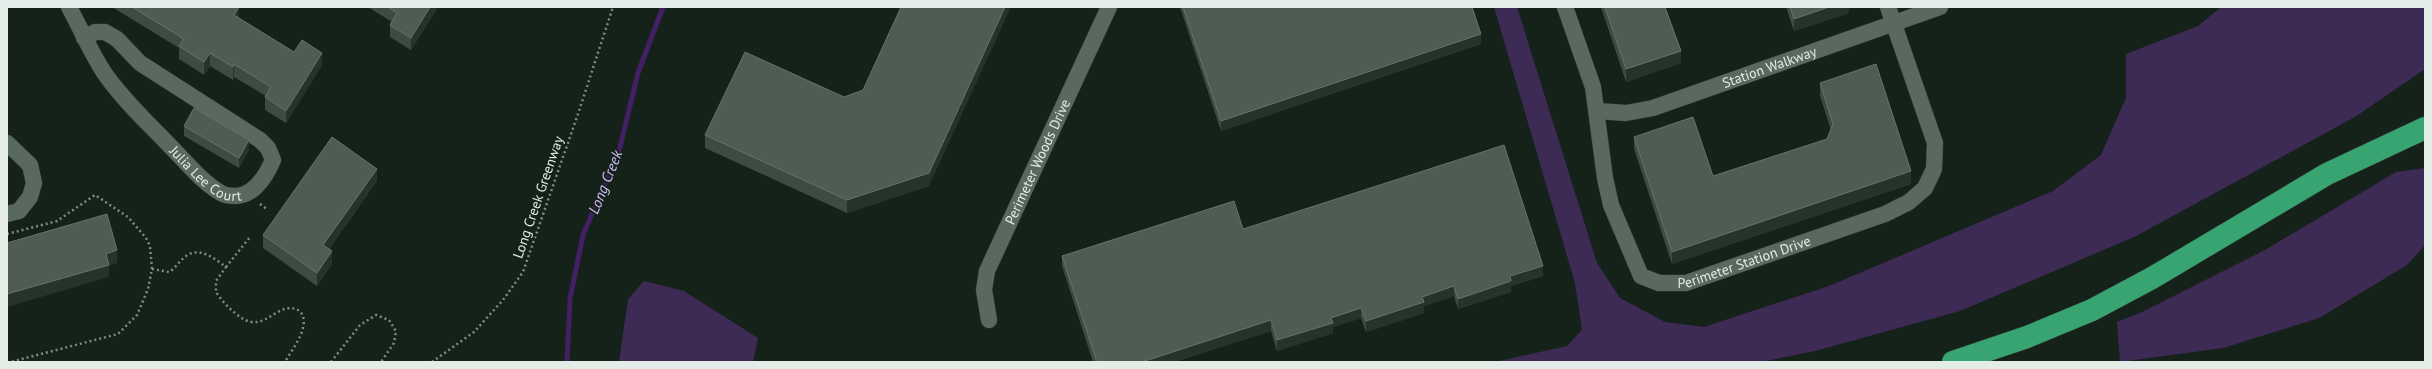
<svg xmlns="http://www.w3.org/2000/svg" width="2432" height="369" font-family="'PT Sans',sans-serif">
<rect width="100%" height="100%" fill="#14221a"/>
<path fill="#3e2b55" d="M1494,7H1517L1597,263L1620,298L1665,322L1704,327L1829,286L2053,191L2101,155L2126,98V54L2198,26L2221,7H2425V69L2355,117L2134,237L1960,311L1815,351L1761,362H1495L1567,346L1582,330L1575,283Z
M2425,168V245L2407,265L2319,318L2223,348L2120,362L2117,322L2142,312L2265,250L2396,172Z
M644,281L684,291L758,338L753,362H619L628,299Z"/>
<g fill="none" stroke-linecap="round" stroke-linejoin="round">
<path stroke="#422063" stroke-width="5" d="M567,362L570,299L583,235L619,151L638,73L663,7"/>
<g stroke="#343c36" stroke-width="17">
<g id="minor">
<path id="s1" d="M69,7C81,29 91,53 105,74C124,101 149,124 172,148C187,163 202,182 221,193C224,195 232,196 236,196C255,195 266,176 273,160L268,148L260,140L140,63L117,39L105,32H95L84,38"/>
<path id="s2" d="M1565,7L1593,87L1605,178L1611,205L1641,276L1659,283H1686L1885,214L1909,202L1925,188L1934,169L1935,143L1888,7"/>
<path id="s3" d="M1597,111L1626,113L1653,108L1940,7"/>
<path d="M7,143L30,165L34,183L30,197L19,211L7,214"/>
<path id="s4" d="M989,320L984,290L987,271L1109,7"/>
</g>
</g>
<g stroke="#343c36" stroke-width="23">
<path id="motorway" d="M1953,362L2027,337L2092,310L2152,278L2327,174L2425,128"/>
</g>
<path stroke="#808b84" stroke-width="2.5" stroke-dasharray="2 3" stroke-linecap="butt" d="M260,204L268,210
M7,234L57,221L95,195L128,217L146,238L150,246L152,269L148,289L137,315L118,334L10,362
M226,267L250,237
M152,269L169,272C176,268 179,261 186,256C200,246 215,259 226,267L216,281V292C221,300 228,307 235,313C265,340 276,297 300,311C312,326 292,349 285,362
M331,362L360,325L376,315L389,320L396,331L394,343L381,362
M432,362L474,332L503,300L523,272L578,114L613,7"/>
<use href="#minor" stroke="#596960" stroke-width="16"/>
<use href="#motorway" stroke="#38a472" stroke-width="22"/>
</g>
<path fill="#3d4b42" d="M112,7H239V18L294,52L322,65L286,123L265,110V97L266,96L234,77L233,80L210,66L204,75L179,59V48Z
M368,7H438L411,50L390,37V25L392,22Z
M1180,7H1472L1481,44L1221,131Z
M1601,7H1665L1681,63L1626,82Z
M1786,7H1849V13L1794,31Z
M1820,83L1911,184L1672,264L1634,149V137L1713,176L1827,139L1831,130L1820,96Z
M184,126L249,150L239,168L184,136Z
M705,135L929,186L847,213L705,148Z
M377,181L329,249L332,264L317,286L263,248V235Z
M1062,256L1543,276L1511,286V292L1458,309L1454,296L1424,306V313L1366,332L1361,318L1333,327V333L1277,351L1271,331L1174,362H1093L1062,266Z"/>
<path fill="#25332b" d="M239,7V19L234,15Z
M430,7H438L411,50V38Z
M1005,7H1011L929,186L847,213V200Z
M1829,7H1849V13L1794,31V19Z
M1481,34V44L1221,131V121Z
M1681,51V63L1626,82V69Z
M210,53V66L204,75V62Z
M322,53V65L286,123V111Z
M234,64V77L233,80V67Z
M249,140V150L239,168V158Z
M377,169V181L323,257V245Z
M1911,171V184L1672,264V252Z
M117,250V263L109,265V277L7,307V294L106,254Z
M332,251V264L317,286V273Z
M1543,266V276L1511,286V292L1458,309V299L1510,276Z
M1454,286V296L1424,306V313L1366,332V321L1422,297Z
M1361,308V318L1333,327V333L1277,351V340L1331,318Z
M1271,320V331L1174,362H1142Z"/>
<path fill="#4e5c54" stroke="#66736b" d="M132,7H239L234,15L294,52L302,40L322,53L286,111L265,97L271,87L234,64L233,67L210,53L204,62L179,46L184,39Z
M388,7H430L411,38L390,25L397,13Z
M901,7H1005L929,173L847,200L705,135L745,52L844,97L863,90Z
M1183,7H1472L1481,34L1221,121Z
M1605,7H1665L1681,51L1626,69Z
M1790,7H1829L1794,19Z
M1876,64L1911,171L1672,252L1634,137L1693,117L1713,176L1827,139L1833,124L1820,83Z
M194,108L249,140L239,158L184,126Z
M332,137L377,169L323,245L332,251L317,273L263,235Z
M1504,145L1543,266L1510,276L1511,281L1458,299L1454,286L1422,297L1424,302L1366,321L1361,308L1331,318L1333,323L1277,340L1271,320L1142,362H1097L1062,256L1234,201L1243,229Z
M107,214L117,250L106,254L109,265L7,294V243Z"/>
<g text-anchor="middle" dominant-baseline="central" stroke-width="4" stroke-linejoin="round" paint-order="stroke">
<g font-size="14" fill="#e3ece6" stroke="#14221a">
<text stroke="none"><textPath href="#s3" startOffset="180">Station Walkway</textPath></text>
<text stroke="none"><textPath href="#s4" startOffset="170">Perimeter Woods Drive</textPath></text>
<text stroke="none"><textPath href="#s1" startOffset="220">Julia Lee Court</textPath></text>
<text transform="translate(538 197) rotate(-71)">Long Creek Greenway</text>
<text stroke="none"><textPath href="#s2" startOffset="389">Perimeter Station Drive</textPath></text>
</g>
<g font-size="15" font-style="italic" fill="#d5bcf8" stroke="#14221a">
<text transform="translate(605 182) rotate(-68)">Long Creek</text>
</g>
</g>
<rect width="2432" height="369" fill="none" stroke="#e3ece6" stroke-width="16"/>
</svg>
